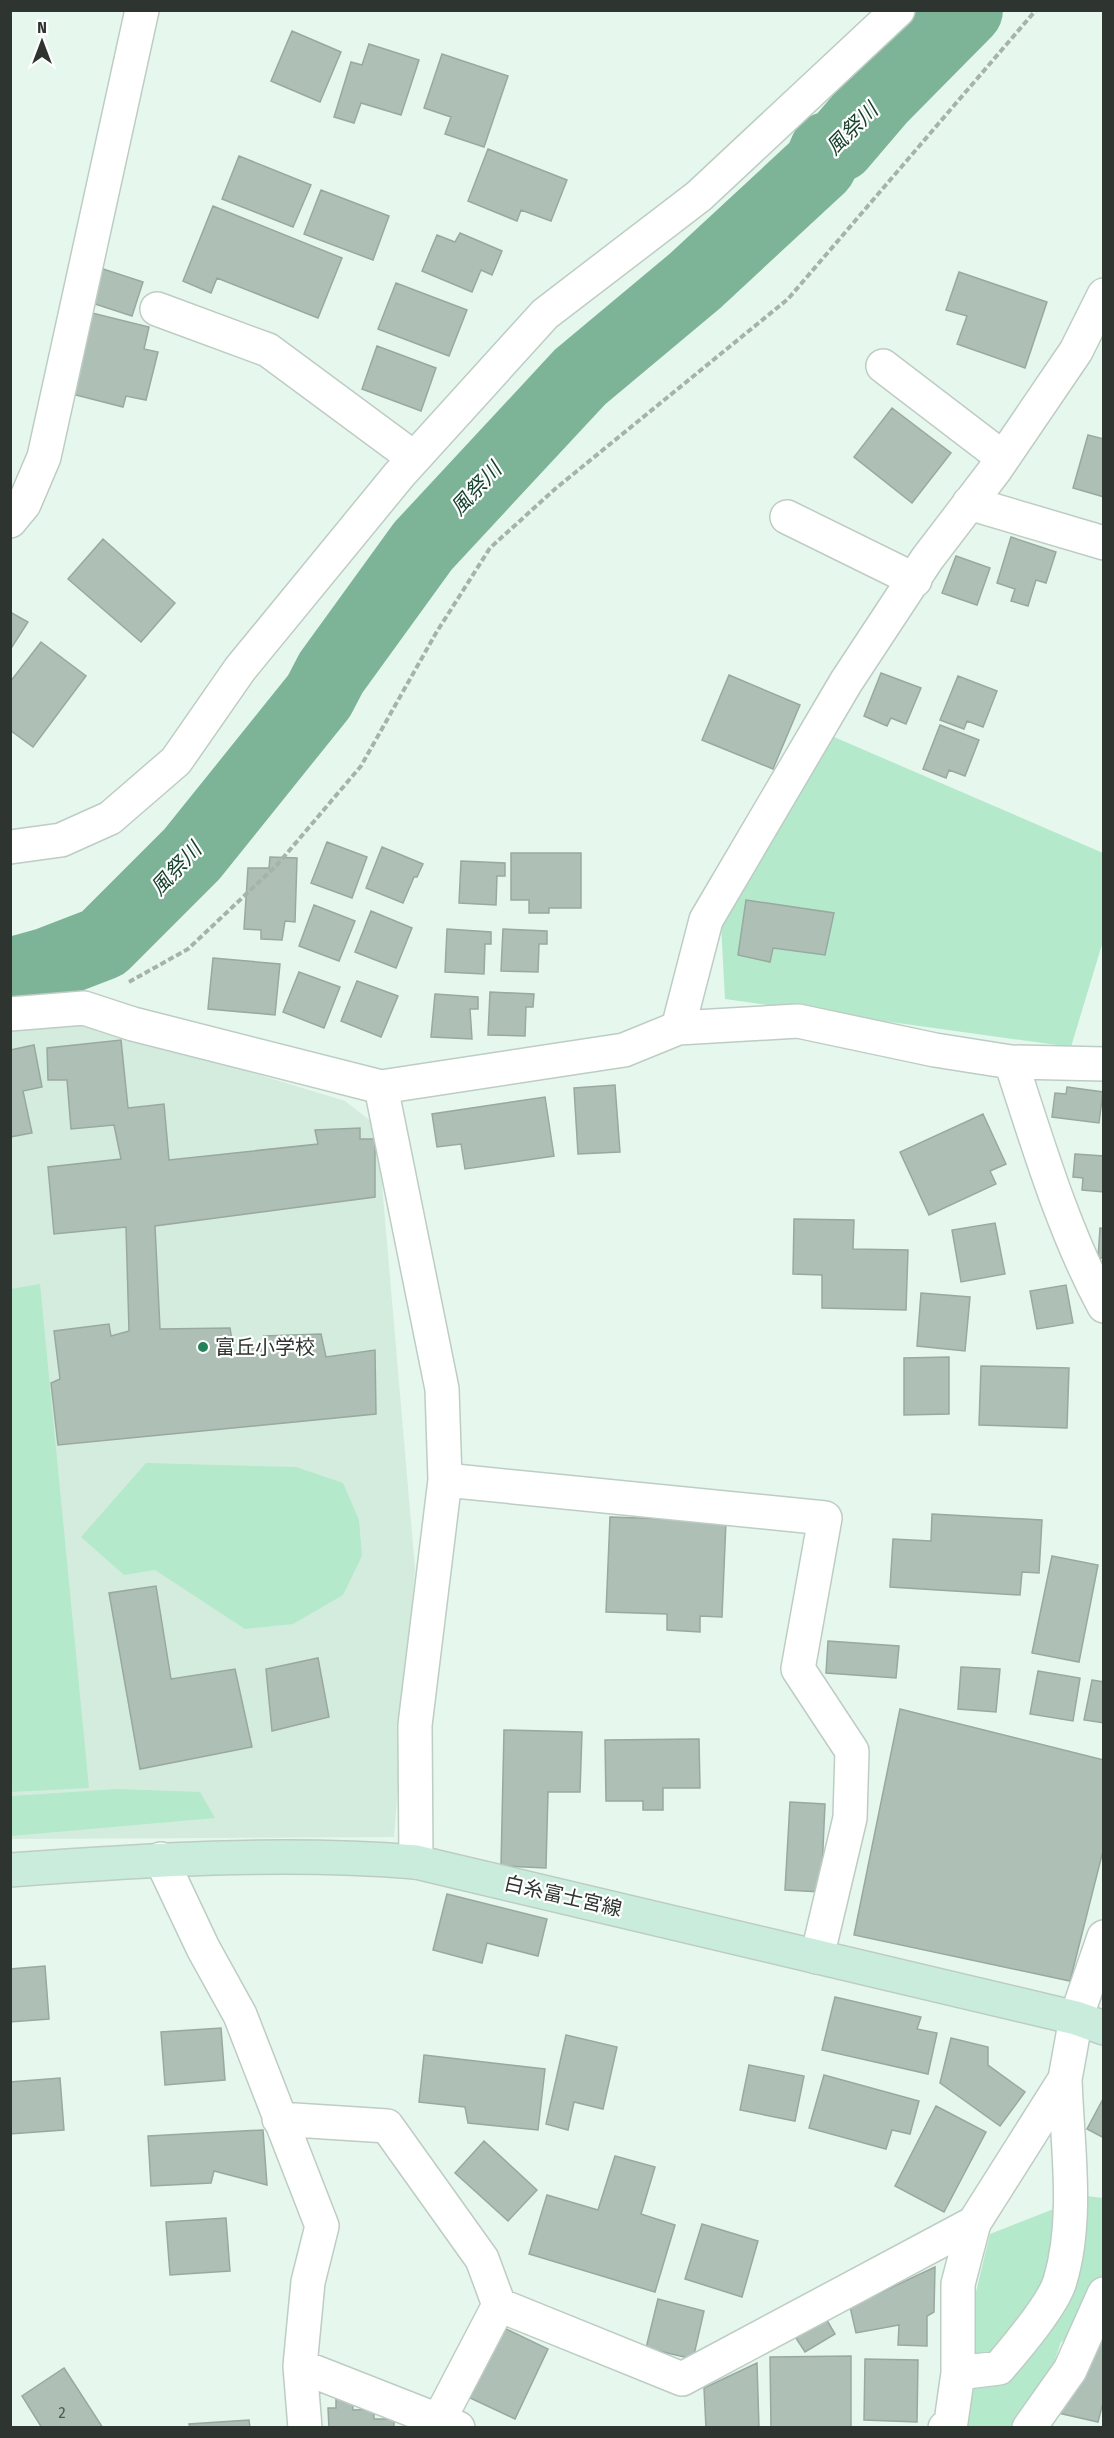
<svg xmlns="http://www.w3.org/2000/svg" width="1114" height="2438" font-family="'Fira Sans Condensed','Noto Sans JP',sans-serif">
<rect width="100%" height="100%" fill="#e6f7ed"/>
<path fill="#d4ecde" d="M86,1022L345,1101L377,1126L415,1569L394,1837L11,1839L10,1029Z"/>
<path fill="#b4e9cb" d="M834,737L1103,853V941L1071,1047L725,999L721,925Z
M40,1284L89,1788L11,1792V1289Z
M146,1463L296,1467L343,1483L359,1520L362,1556L343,1595L293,1624L245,1629L155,1570L124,1575L81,1537Z
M118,1789L200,1792L215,1818L11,1836V1796Z
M1087,2196L1103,2198V2318L1061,2342L1032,2427L943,2428L990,2234Z"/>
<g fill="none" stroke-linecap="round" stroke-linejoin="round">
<path stroke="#7db396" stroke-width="74" d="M10,975L46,965L103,943L192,854L319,696L331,673L423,546L580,377L696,280L820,165L827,149L839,145L880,97L966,10"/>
</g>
<path fill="#aebfb5" stroke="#99a99f" stroke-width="1.5" d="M292,31L341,52L320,102L271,81Z
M369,44L419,60L401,115L361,103L354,123L334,117L351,62L362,65Z
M442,54L508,76L484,147L445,134L451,117L424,108Z
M488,149L567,180L551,221L521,210L517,221L468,201Z
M239,156L311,185L293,227L222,199Z
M321,190L389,216L373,260L304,234Z
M213,206L342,258L318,318L217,278L211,293L183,281Z
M460,233L502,251L492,275L481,270L472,292L422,271L437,235L455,242Z
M103,269L143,282L132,316L92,303Z
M959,272L1047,302L1025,368L957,344L967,316L946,310Z
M396,283L467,310L449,356L378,329Z
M88,312L149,327L144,349L158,352L146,400L126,396L123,407L68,393Z
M377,346L436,368L421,411L362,389Z
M892,408L951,453L912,503L854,457Z
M1088,435L1104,439V497L1073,488Z
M1011,537L1056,552L1046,583L1036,580L1028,606L1011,601L1015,589L997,583Z
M103,539L175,603L141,642L68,579Z
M956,556L990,568L977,605L942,593Z
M10,612L28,622L10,650Z
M41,642L86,676L33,747L10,730V682Z
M881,673L921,688L906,724L891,718L887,726L864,716Z
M729,675L800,705L773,769L702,740Z
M958,676L997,691L983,727L967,721L964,729L940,720Z
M940,725L979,740L965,776L949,770L946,778L923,769Z
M327,842L367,857L352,898L311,883Z
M382,847L423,864L417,877H414L403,903L366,888Z
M511,853H581V908H549V913H529V900H511Z
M270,857L297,858L295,922L285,921L282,940L261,939V930L244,929L248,868H269Z
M461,861L505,863V876H497L496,905L459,903Z
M746,900L834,913L825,955L773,948L770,962L738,955Z
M314,905L355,921L339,961L299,946Z
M371,911L412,928L396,968L355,952Z
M447,929L491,932V944H485L484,974L445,972Z
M503,929L547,931V944H539L538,972L501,971Z
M213,958L280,964L275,1015L208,1009Z
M299,972L340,987L324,1028L283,1012Z
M357,981L398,996L381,1037L341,1021Z
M490,992L534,994L533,1007H526L525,1036L488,1035Z
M435,994L478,997V1009H470L472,1039L431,1037Z
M121,1040L128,1108L164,1104L169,1160L318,1144L315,1130L360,1128V1139H375V1197L155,1226L160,1329L230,1328L234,1352L266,1346L264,1336L321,1334L326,1357L375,1350L376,1414L58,1445L51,1383L60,1379L54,1331L109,1324L111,1336L129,1331L126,1227L54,1234L48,1167L121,1159L114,1125L71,1129L67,1080H48L47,1048Z
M34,1045L42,1087L23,1091L32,1133L10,1137V1050Z
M615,1085L620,1152L578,1154L574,1088Z
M1067,1087L1103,1092L1099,1123L1052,1117L1055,1093L1066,1094Z
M545,1097L554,1156L465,1169L461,1144L437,1147L432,1114Z
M983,1114L1006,1164L990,1171L996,1184L929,1215L900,1152Z
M1075,1154L1104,1156V1192L1082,1190L1083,1178L1073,1177Z
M794,1219L854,1220L853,1249L908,1250L906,1310L822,1308V1275L793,1274Z
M995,1223L1005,1274L961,1282L952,1230Z
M1100,1228L1104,1229V1258H1098Z
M1066,1285L1073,1323L1037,1329L1030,1291Z
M921,1293L970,1297L965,1351L917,1346Z
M949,1357V1414L904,1415V1358Z
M981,1366L1069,1368L1067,1428L979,1425Z
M932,1514L1042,1520L1039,1573L1022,1572L1020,1595L890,1587L893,1539L931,1541Z
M610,1517L726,1521L722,1617L700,1616V1632L667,1630V1614L606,1612Z
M1052,1556L1098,1565L1079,1662L1032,1653Z
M156,1586L171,1679L235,1669L252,1747L140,1769L109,1593Z
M828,1641L899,1646L896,1678L826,1673Z
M318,1658L329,1717L272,1731L266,1669Z
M961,1667L1000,1669L996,1712L958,1709Z
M1038,1671L1080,1678L1073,1721L1030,1714Z
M1092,1680L1104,1682V1723L1084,1720Z
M900,1709L1104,1760V1847L1070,1981L854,1935Z
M504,1730L582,1732L580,1792H548L546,1868L501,1866Z
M699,1739L700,1788H663V1810H643V1801H606L605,1740Z
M790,1802L825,1804L821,1892L785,1890Z
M447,1894L547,1919L538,1956L487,1943L482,1963L433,1950Z
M45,1966L49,2019L10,2022V1969Z
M835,1997L921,2017L917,2029L937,2033L928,2074L822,2050Z
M221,2028L225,2080L165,2085L161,2032Z
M566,2035L617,2047L603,2109L574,2102L568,2130L546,2124Z
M951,2038L988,2047V2065L1025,2092L1000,2126L940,2083Z
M424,2055L545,2069L538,2130L468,2123L465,2107L419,2102Z
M749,2065L804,2076L795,2121L740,2110Z
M824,2075L919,2101L910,2134L892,2130L886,2149L809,2128Z
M60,2078L64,2130L10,2134V2082Z
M1104,2097V2138L1087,2129Z
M936,2106L986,2132L944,2212L895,2186Z
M263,2130L267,2185L214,2171L211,2183L151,2186L148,2136Z
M484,2141L537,2190L508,2221L455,2173Z
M615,2156L655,2167L641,2214L675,2225L655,2292L529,2254L547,2195L598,2210Z
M226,2218L230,2271L170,2275L166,2222Z
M702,2224L758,2241L742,2297L685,2279Z
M935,2267L934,2312L927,2316V2346L898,2345L899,2325L856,2333L850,2307Z
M658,2299L704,2311L693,2359L646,2348Z
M825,2317L835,2334L805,2352L794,2335Z
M504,2328L548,2349L515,2419L470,2398Z
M1104,2333V2399L1098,2422L1058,2413Z
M851,2356V2428H771L770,2357Z
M865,2359L918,2360L917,2422L864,2420Z
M757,2363L759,2428H706L704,2388Z
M64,2368L103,2428H42L22,2396Z
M336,2398H352L353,2410L374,2409V2419H394V2428H329L328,2408H336Z
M249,2420L250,2428H190L189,2424Z"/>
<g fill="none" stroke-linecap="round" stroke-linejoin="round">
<g stroke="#bdcdc4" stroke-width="36">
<path id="street" d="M157,309L268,350L414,458
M883,366L1002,457
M969,503L1104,543
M787,517L915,580
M10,521L24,504L44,457L142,10
M10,847L61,840L110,818L176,761L240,669L399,475L545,314L699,196L898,10
M10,1014L84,1008L133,1024L381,1087L624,1050L678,1028L798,1021L935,1050L1011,1062L1104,1064
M678,1028L706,920L846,682L927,559L995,470L1076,351L1104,295
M1011,1062C1038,1144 1063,1230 1104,1306
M381,1087L442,1389L445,1480L415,1725L416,1862
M445,1480L825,1518L798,1669L852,1751L850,1818L817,1957
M161,1859L203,1948L240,2015L322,2226L308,2282L300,2366L305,2428
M279,2119L387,2126L482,2259L499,2305L440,2418
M499,2305L682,2379L974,2223L1065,2079L1076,2018L1104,1937
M300,2366L458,2428
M958,2373L999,2368C1016,2348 1053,2305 1060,2281C1079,2218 1067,2144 1065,2079
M945,2428L951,2422L958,2373V2284L974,2223
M1029,2428L1070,2370L1104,2294"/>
</g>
<g stroke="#bdcdc4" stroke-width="36">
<path id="secondary" d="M10,1870C146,1860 281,1851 416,1862L1076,2018L1104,2028"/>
</g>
<path stroke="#a6b3ab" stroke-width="4" stroke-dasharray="6 3" stroke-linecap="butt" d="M129,982L188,949L277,865L361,766L436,633L490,548L555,489L788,299L1036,10"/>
<use href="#street" stroke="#fff" stroke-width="33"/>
<use href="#secondary" stroke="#c9ecdc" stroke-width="33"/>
</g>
<circle fill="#24825a" stroke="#fff" stroke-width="2" cx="203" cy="1347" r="6"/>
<g text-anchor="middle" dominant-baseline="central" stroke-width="4.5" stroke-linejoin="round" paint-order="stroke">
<g font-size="16" fill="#4e5751">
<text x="62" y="2412">2</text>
</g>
<g font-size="20" fill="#2e3430" stroke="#fff" text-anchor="start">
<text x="215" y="1347">富丘小学校</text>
</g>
<g font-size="20" fill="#2e3430" stroke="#fff">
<text transform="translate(563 1896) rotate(13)">白糸富士宮線</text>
</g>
<g font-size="21" font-style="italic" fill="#143f2b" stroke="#fff">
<text transform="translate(852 129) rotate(-45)">風祭川</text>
<text transform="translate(476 489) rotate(-47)">風祭川</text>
<text transform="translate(176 869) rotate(-47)">風祭川</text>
</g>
</g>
<rect width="1114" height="2438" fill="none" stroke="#2e3430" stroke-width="24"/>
<g transform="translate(42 42)" stroke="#ffffff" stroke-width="4.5" paint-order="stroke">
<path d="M0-4.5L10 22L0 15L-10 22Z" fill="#2e3430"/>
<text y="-9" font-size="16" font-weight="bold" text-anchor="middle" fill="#2e3430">N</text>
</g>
</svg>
